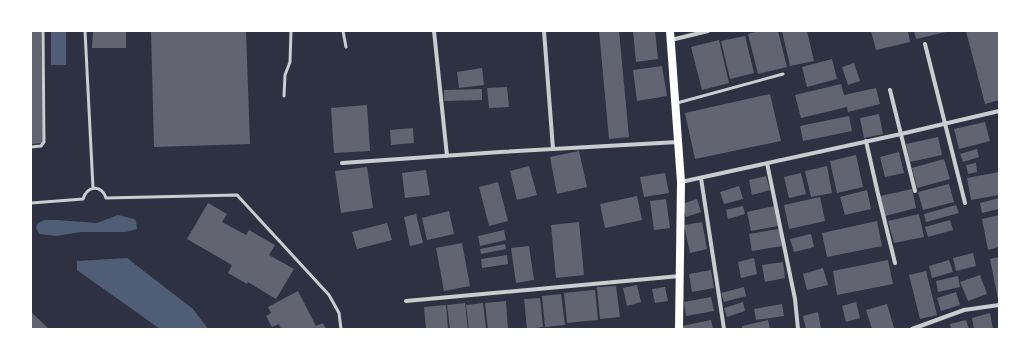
<svg xmlns="http://www.w3.org/2000/svg" width="1030" height="360" font-family="Cabin,sans-serif">
<rect width="100%" height="100%" fill="#2d3142"/>
<path fill="#4f5d75" d="M51,31H66V65H51Z
M118,215L134,219L136,221L137,229L126,232H81L56,236L39,234L36,228L38,223L45,220H57L97,223Z
M127,258L193,309L208,329H160L77,270V261Z"/>
<path fill="#626471" d="M31,31H41L43,143L31,144Z
M93,31H126V48H92Z
M151,31H246L250,144L154,147Z
M599,31H619L629,137L609,139Z
M633,31H655L658,59L636,62Z
M759,31H778L787,67L758,74L748,34Z
M782,31H807L814,61L790,66Z
M871,31H908L910,42L876,50Z
M914,31H946V32L916,39Z
M966,31H999V100L985,104Z
M745,36L754,73L730,79L721,41Z
M719,40L729,83L702,90L691,47Z
M832,59L837,79L807,87L802,67Z
M854,63L860,81L848,85L842,67Z
M662,66L667,96L637,101L633,70Z
M482,68L484,85L459,88L457,72Z
M841,84L844,95L876,88L880,104L848,112L847,107L801,118L795,95Z
M507,87L509,107L489,108L487,88Z
M482,89V100L444,101V90Z
M770,94L781,141L695,159L685,113Z
M367,105L370,151L334,153L331,108Z
M879,114L883,134L864,138L860,118Z
M849,116L852,131L803,141L800,126Z
M985,122L990,141L959,149L954,129Z
M413,128L414,143L391,145L390,130Z
M938,137L942,155L910,162L906,144Z
M977,149L979,157L963,162L960,154Z
M579,151L587,187L557,194L550,157Z
M899,152L904,173L885,177L880,157Z
M856,155L863,187L837,193L830,161Z
M944,159L950,179L917,188L912,168Z
M976,163L977,172L968,174L966,165Z
M529,166L537,195L517,200L510,171Z
M827,166L832,193L811,197L805,171Z
M367,167L373,208L341,213L335,171Z
M426,170L430,195L405,198L402,173Z
M999,172V195L971,200L967,178Z
M665,173L669,193L644,197L640,177Z
M801,173L806,194L789,198L784,177Z
M766,176L770,190L752,195L749,180Z
M498,182L508,221L489,226L479,187Z
M949,184L954,202L923,210L918,192Z
M739,186L743,199L724,204L720,192Z
M912,189L916,208L885,216L880,196Z
M867,190L871,209L845,215L840,197Z
M637,196L642,220L605,228L600,204Z
M820,197L825,221L789,229L784,205Z
M999,198V209L982,213L980,203Z
M666,199L670,228L654,230L650,201Z
M697,199L701,212L686,217L682,204Z
M208,203L227,214L222,222L246,235L249,230L275,245L269,255L294,269L276,299L248,282L247,284L228,273L232,265L187,239Z
M956,205L959,213L926,222L924,214Z
M743,206L745,214L728,219L726,210Z
M774,206L778,226L751,231L747,212Z
M449,211L454,234L427,240L422,218Z
M416,214L423,243L410,246L404,217Z
M919,214L924,237L894,243L888,221Z
M999,215V247L988,250L982,219Z
M950,220L953,230L928,237L925,227Z
M877,221L882,246L827,257L822,233Z
M579,222L584,275L556,278L551,225Z
M702,222L707,249L690,253L684,225Z
M387,223L392,240L357,249L352,232Z
M779,229L782,246L752,251L749,234Z
M504,230L506,240L480,246L478,236Z
M811,234L814,247L794,252L790,239Z
M462,243L470,286L444,291L436,248Z
M505,244L506,249L481,254L480,249Z
M529,246L534,280L516,283L511,248Z
M973,253L976,266L956,271L953,258Z
M507,255L508,264L482,268L481,259Z
M999,257V299H998L990,259Z
M754,258L757,274L741,278L738,262Z
M888,260L893,284L837,295L833,271Z
M949,260L953,272L932,278L929,266Z
M783,262L785,278L765,282L762,265Z
M823,268L828,285L807,290L803,274Z
M711,270L714,288L692,292L689,274Z
M926,271L937,315L920,319L909,275Z
M980,275L987,294L968,301L960,282Z
M958,276L960,287L938,292L936,281Z
M637,285L641,302L627,306L623,288Z
M616,286L620,317L600,319L597,287Z
M665,287L668,301L655,303L652,289Z
M744,287L746,296L724,302L721,293Z
M595,290L598,320L586,321L583,291Z
M298,291L316,326L323,323L326,329H281L279,324L272,327L266,316L271,313L268,307Z
M583,291L586,321L567,323L564,293Z
M956,292L960,305L941,311L937,298Z
M561,294L565,325L545,327L542,296Z
M711,297L714,311L686,316L684,302Z
M540,298L543,327L527,329L524,299Z
M506,301L508,329H488L485,303Z
M743,302L745,311L727,317L724,308Z
M856,302L860,318L846,322L842,306Z
M465,303L468,329H450L447,305Z
M483,303L486,329H469L466,305Z
M782,304L784,316L756,320L754,309Z
M887,304L894,328L890,329H872L866,310Z
M446,305L448,329H426L424,307Z
M31,312L49,329H31Z
M818,312L821,329H806L803,316Z
M990,313L993,329H974L972,318Z
M711,320L713,329H683L682,326Z
M768,320L770,329H742V326Z
M966,320L969,329H951L950,324Z"/>
<g fill="none" stroke-linecap="round" stroke-linejoin="round">
<path stroke="#caccd0" stroke-width="3" d="M85,31L93,188
M343,31L346,47
M284,96L285,75L290,62L291,31
M677,103L783,74
M31,147L41,146L44,142L43,31
M31,203L83,199C87,186 101,184 106,198L237,195L329,295L339,313L341,329"/>
<path stroke="#caccd0" stroke-width="4" d="M434,31L447,156
M544,31L553,149
M671,40L708,31
M925,44L965,203
M890,90L915,191
M866,141L878,194L895,263
M342,163L500,152L678,142
M767,163L795,299L798,329
M701,178L724,329
M681,182L901,134L999,111
M406,301L680,276
M912,329L964,310L999,305"/>
<path stroke="#fff" stroke-width="8" d="M670,31L681,182L679,329"/>
</g>
<rect width="1030" height="360" fill="none" stroke="#ffffff" stroke-width="64"/>
</svg>
